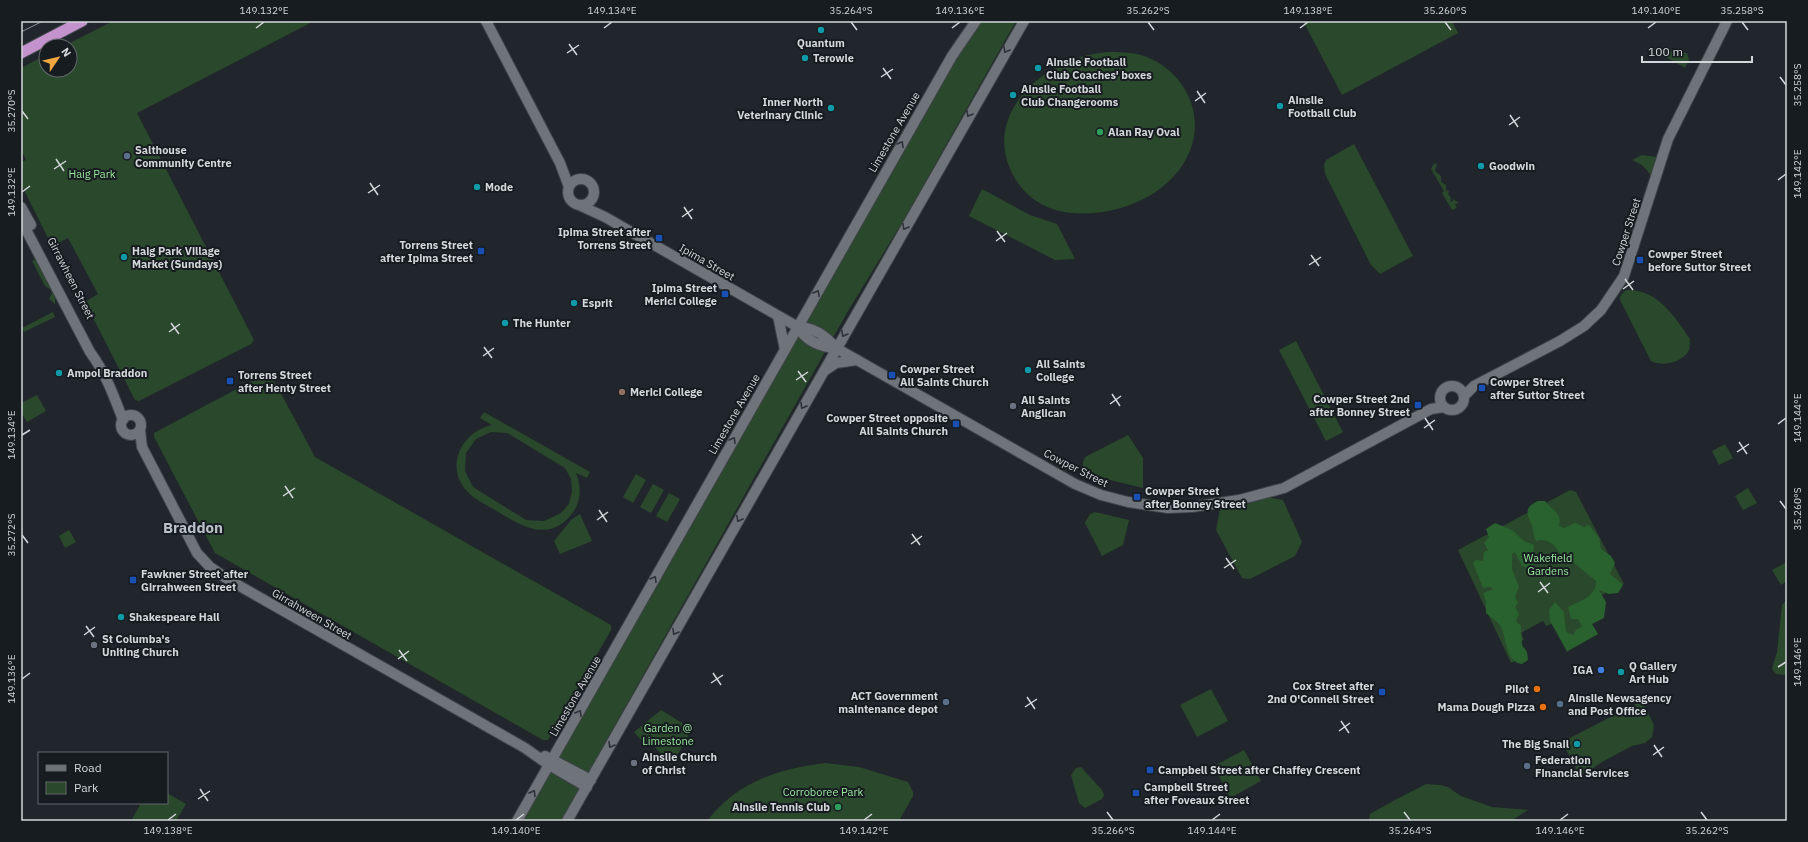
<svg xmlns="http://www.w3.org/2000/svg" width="1808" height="842" font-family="'IBM Plex Sans',sans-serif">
<rect width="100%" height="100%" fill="#20262b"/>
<path fill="#2a482b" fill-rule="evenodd" d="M113,21H314L137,113L254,340L251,344L139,401L135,400L85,302L98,294L68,238L52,246L21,184V162L26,160L21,149V68L46,55V70H70V46H64Z
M981,21H1016L906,216L848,311L561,821H522L969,36Z
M1303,21H1452L1458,33L1342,95Z
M1668,46L1672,52L1687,53L1689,60L1685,68L1664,56Z
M1108,52C1118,52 1130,52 1141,55C1180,67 1205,108 1191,148C1174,195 1118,217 1072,213C1050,211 1030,201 1018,183C974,118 1044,56 1108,52Z
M1354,144L1413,256L1380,274L1371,265L1325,174L1324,165L1326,160Z
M1642,155L1657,157L1651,175L1642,165L1632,160Z
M1437,163L1435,171L1441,176V182L1446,185V190L1449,191L1448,194L1451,198L1450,201L1452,202L1453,199L1459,203L1455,204L1457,208L1452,210L1442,193L1444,191L1431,169L1433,165Z
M982,189L1030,215L1057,224L1075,259L1055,260L969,216Z
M38,258L55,294V304L49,299L52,293L50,289L45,286L32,261Z
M1626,290C1658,289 1674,316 1690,339C1690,343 1690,349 1688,352C1680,363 1662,367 1651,361L1620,300V296Z
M53,312L55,317L24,332L22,328Z
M1296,341L1343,432L1326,441L1279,350Z
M270,373L315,457L611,625V630L548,740H543L215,553L154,437V433L265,374Z
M37,395L46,411L27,422L21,412V403Z
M484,412L590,472L587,478L576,473C582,488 581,503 571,515C547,544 519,524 495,510C485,504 473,499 465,489C445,464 463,431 492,425L480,418ZM491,432L507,433L565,468L571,479L572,491L569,504L561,513L544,521L526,520L473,487L465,471L466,453L476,439Z
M1128,435L1143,458V488L1110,480L1083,469V462L1085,457Z
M1725,444L1733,458L1719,465L1712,451Z
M636,474L646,480L633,503L623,497Z
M653,484L664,490L651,513L640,507Z
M1748,488L1757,503L1743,510L1735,496Z
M1570,490L1576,492L1624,584L1592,600L1591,623L1598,634L1567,652L1552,624L1546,626L1543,621L1521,633L1524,640L1520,642L1521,658L1511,663L1458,550Z
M669,493L680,499L667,522L656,516Z
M1265,497L1283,500L1302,542L1295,556L1250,579L1242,578L1216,530L1220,509L1246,505Z
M1095,512L1129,520L1123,545L1102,556L1085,523L1090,514Z
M580,514L592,541L560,554L554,541L572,519Z
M69,530L76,542L65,548L59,536Z
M1787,562V581L1781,585L1772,570Z
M1787,599V675L1776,674L1772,669L1777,652L1782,605Z
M1211,689L1228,721L1197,737L1180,705Z
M1642,701L1654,725L1652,737L1645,743L1632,746L1602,762L1585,774L1578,776L1569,772L1576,768L1562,742Z
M661,710L692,729L674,761L664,757L652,744L647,747L634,732Z
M1244,750L1261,781L1230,798L1214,766Z
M825,763L859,767L908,782L913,792V796L899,821H707C737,782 778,769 825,763Z
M1081,767L1102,790L1104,795L1102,799L1085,808L1079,803L1071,775L1076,768Z
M1426,784L1440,785L1448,787L1461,796L1492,807L1528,810L1511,821H1369L1370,814L1393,801Z
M167,793L186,804L176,821H131L141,803H167Z"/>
<path fill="#29622e" d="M1538,501H1545C1552,511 1562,512 1559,526L1564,528L1575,523L1584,527L1589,525L1599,538L1601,549L1611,556L1615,563L1610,574L1623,585L1618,593L1609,594L1599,590L1606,602L1604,618L1592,624L1598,634L1567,651L1550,621L1549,610L1555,602L1564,612L1566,632L1573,635L1576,630L1582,626L1578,619H1571L1568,607C1580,601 1597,596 1596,581L1574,563L1567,564C1559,553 1553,536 1536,541C1533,536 1534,532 1532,526C1527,514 1523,508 1538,501Z
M1495,523L1512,530L1524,541L1534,545L1533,555L1535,563L1528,568L1522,566L1515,552L1512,554V569L1519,587L1515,597L1518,603L1515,607L1519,614L1516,621L1521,626L1522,645L1527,652L1528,660L1522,664C1503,661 1508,636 1499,624C1495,620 1490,617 1486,613V601L1483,593L1493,589L1490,587L1483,588L1473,563L1476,560L1483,561L1484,552L1488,550L1484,543L1489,537L1486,529Z"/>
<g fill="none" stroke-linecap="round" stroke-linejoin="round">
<g stroke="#3e4347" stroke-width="12">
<path id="tertiary" d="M486,21L560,163L569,187
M568 192a13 13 0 1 1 26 0a13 13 0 1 1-26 0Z
M579,205L605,217L798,327C806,341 821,347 836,348
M21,207L31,225
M21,220L90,352C105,372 114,396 123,420
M798,327C814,327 826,336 836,348L1075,484L1101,495L1128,502L1168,508L1192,507L1239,500L1284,488L1431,409L1444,407
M1440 398a12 12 0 1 1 24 0a12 12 0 1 1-24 0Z
M1464,396L1474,386L1560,341L1584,326L1601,310L1624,276L1668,139L1727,21
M121 425a10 10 0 1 1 20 0a10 10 0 1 1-20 0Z
M140,430L142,447L197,553L210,567L229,580L525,748L549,765L587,787
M545,756L591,780"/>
</g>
<g stroke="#3e4347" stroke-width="12">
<path id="secondary" d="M778,316L785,350
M824,371L836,363L857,360
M517,821L952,56L976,21
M567,821L1024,21"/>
</g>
<g stroke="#3e4347" stroke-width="13">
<path id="trunk" d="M21,53L82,21"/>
</g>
<use href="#tertiary" stroke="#6e747a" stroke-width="10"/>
<use href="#secondary" stroke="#6e747a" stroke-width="10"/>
<use href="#trunk" stroke="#c493ce" stroke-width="11"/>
<path stroke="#8d9295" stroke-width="1" d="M21,32L43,21"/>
</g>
<defs><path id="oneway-chevron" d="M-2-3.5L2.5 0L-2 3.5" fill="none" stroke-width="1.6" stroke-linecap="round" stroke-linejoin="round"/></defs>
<g stroke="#2d3237">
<use href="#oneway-chevron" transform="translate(1006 50) rotate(120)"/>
<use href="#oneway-chevron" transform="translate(969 114) rotate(120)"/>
<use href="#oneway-chevron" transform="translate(901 144) rotate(-60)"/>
<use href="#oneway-chevron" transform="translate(905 227) rotate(120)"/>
<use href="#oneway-chevron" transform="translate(817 293) rotate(-61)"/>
<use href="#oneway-chevron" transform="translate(844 334) rotate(120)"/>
<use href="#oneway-chevron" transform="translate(803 406) rotate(120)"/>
<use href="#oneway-chevron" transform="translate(733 440) rotate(-60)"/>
<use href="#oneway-chevron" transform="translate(739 519) rotate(119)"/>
<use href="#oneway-chevron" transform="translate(654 579) rotate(-60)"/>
<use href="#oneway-chevron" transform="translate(675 632) rotate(120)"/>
<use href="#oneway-chevron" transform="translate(579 713) rotate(-60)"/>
<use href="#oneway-chevron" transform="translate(611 745) rotate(120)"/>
<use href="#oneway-chevron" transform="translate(533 793) rotate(-60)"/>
</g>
<path fill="none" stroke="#d3d7da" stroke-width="1.5" d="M851,22L857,30M1148,22L1154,30M1445,22L1451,30M1742,22L1748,30M256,28L264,22M604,28L612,22M952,28L960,22M1300,28L1308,22M1648,28L1656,22M569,44L577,55M567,53L579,45M883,68L891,79M881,77L893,69M1780,77L1786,85M1197,91L1205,103M1195,101L1206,93M22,111L28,119M1510,115L1518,127M1509,125L1520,117M56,159L64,171M54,169L66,161M1778,180L1786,174M370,183L378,195M22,192L30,186M368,193L380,185M684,207L692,219M682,217L693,209M997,231L1005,242M996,241L1007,233M1311,255L1319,266M1309,265L1321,257M1625,279L1633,290M1623,289L1634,281M171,323L179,334M169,332L180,324M484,347L492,358M483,356L494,348M798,371L806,382M796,380L808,372M1112,394L1120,406M1110,404L1121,396M1425,418L1433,430M1778,424L1786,418M1424,428L1435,420M22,435L30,430M1739,442L1747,454M1737,452L1749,444M285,486L293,498M283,496L295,488M1780,501L1786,509M599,510L607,522M597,520L608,512M912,534L920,545M22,535L28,543M911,544L922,536M1226,558L1234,569M1224,568L1236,560M1540,582L1548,593M1538,592L1550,583M86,626L94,637M84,635L95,627M399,650L407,661M398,659L409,651M1778,667L1786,662M713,673L721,685M22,679L30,673M711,683L723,675M1027,697L1035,709M1025,707L1037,699M1341,721L1349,733M1339,731L1350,723M1654,745L1662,757M1653,755L1664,747M200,789L208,801M198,799L210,791M1107,812L1113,820M1404,812L1410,820M1701,812L1707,820M168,820L176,814M516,820L524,814M864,820L872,814M1212,820L1220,814M1560,820L1568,814"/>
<g fill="#0f9aa8" stroke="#171c21" stroke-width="1.5">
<circle cx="821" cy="30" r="4"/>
<circle cx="805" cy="58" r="4"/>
<circle cx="1038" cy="68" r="4"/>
<circle cx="1013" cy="95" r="4"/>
<circle cx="1280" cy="106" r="4"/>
<circle cx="831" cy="108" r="4"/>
<circle cx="1481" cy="166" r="4"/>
<circle cx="477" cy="187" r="4"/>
<circle cx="124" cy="257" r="4"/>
<circle cx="574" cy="303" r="4"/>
<circle cx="505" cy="323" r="4"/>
<circle cx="1028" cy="370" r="4"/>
<circle cx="59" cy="373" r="4"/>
<circle cx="121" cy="617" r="4"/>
<circle cx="1621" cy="672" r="4"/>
<circle cx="1577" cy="744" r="4"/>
</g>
<g fill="#2e9e5b" stroke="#171c21" stroke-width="1.5">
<circle cx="1100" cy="132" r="4"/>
<circle cx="838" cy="807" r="4"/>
</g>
<g fill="#5c6f8a" stroke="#171c21" stroke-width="1.5">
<circle cx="127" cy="156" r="4"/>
<circle cx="946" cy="702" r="4"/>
<circle cx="1560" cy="704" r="4"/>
<circle cx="1527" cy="766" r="4"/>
</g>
<g fill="#1a4fb4" stroke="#171c21" stroke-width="1.5">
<rect x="655" y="234" width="8" height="8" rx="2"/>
<rect x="477" y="247" width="8" height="8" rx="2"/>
<rect x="1636" y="256" width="8" height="8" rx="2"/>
<rect x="721" y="290" width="8" height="8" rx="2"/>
<rect x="888" y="371" width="8" height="8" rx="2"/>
<rect x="226" y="377" width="8" height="8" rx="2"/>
<rect x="1478" y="384" width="8" height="8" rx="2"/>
<rect x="1414" y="401" width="8" height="8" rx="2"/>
<rect x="952" y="420" width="8" height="8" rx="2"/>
<rect x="1133" y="493" width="8" height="8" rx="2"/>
<rect x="129" y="576" width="8" height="8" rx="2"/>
<rect x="1378" y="688" width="8" height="8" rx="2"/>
<rect x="1146" y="766" width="8" height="8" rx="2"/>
<rect x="1132" y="789" width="8" height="8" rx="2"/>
</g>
<circle fill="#8d6e63" stroke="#171c21" stroke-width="1.5" cx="622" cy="392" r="4"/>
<g fill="#6b7280" stroke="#171c21" stroke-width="1.5">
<circle cx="1013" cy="406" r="4"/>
<circle cx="94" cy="645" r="4"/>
<circle cx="634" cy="763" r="4"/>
</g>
<circle fill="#3f7fe0" stroke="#171c21" stroke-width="1.5" cx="1601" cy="670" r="4"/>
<g fill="#e8710a" stroke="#171c21" stroke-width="1.5">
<circle cx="1537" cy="689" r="4"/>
<circle cx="1543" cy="707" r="4"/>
</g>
<g text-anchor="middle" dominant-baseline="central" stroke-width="4" stroke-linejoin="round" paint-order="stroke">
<g font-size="11" font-weight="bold" fill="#d3d7da" stroke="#171c21" text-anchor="start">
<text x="821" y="43" text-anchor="middle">Quantum</text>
<text x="813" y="58">Terowie</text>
<text x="1046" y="62">Ainslie Football<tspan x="1046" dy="13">Club Coaches' boxes</tspan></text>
<text x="1021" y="89">Ainslie Football<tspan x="1021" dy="13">Club Changerooms</tspan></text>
<text x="1288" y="100">Ainslie<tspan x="1288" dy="13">Football Club</tspan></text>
<text x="823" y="102" text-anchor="end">Inner North<tspan x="823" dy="13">Veterinary Clinic</tspan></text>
<text x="1108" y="132">Alan Ray Oval</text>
<text x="135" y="150">Salthouse<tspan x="135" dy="13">Community Centre</tspan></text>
<text x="1489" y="166">Goodwin</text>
<text x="485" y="187">Mode</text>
<text x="651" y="232" text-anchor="end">Ipima Street after<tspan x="651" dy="13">Torrens Street</tspan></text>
<text x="473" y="245" text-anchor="end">Torrens Street<tspan x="473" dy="13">after Ipima Street</tspan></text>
<text x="132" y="251">Haig Park Village<tspan x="132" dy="13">Market (Sundays)</tspan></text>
<text x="1648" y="254">Cowper Street<tspan x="1648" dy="13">before Suttor Street</tspan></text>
<text x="717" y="288" text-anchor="end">Ipima Street<tspan x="717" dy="13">Merici College</tspan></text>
<text x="582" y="303">Esprit</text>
<text x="513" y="323">The Hunter</text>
<text x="1036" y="364">All Saints<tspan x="1036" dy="13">College</tspan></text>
<text x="900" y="369">Cowper Street<tspan x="900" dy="13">All Saints Church</tspan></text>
<text x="67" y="373">Ampol Braddon</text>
<text x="238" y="375">Torrens Street<tspan x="238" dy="13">after Henty Street</tspan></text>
<text x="1490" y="382">Cowper Street<tspan x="1490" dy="13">after Suttor Street</tspan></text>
<text x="630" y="392">Merici College</text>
<text x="1410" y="399" text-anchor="end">Cowper Street 2nd<tspan x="1410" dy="13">after Bonney Street</tspan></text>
<text x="1021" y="400">All Saints<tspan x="1021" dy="13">Anglican</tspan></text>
<text x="948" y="418" text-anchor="end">Cowper Street opposite<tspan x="948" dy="13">All Saints Church</tspan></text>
<text x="1145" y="491">Cowper Street<tspan x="1145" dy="13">after Bonney Street</tspan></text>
<text x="141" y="574">Fawkner Street after<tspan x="141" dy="13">Girrahween Street</tspan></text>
<text x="129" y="617">Shakespeare Hall</text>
<text x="102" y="639">St Columba's<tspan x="102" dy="13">Uniting Church</tspan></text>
<text x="1629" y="666">Q Gallery<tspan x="1629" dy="13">Art Hub</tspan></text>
<text x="1593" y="670" text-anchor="end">IGA</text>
<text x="1374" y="686" text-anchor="end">Cox Street after<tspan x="1374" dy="13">2nd O'Connell Street</tspan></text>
<text x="1529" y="689" text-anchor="end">Pilot</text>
<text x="938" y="696" text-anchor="end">ACT Government<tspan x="938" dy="13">maintenance depot</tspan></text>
<text x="1568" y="698">Ainslie Newsagency<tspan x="1568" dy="13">and Post Office</tspan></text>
<text x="1535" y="707" text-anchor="end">Mama Dough Pizza</text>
<text x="1569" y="744" text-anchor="end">The Big Snail</text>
<text x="642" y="757">Ainslie Church<tspan x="642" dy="13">of Christ</tspan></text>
<text x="1535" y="760">Federation<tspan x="1535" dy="13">Financial Services</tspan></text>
<text x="1158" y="770">Campbell Street after Chaffey Crescent</text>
<text x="1144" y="787">Campbell Street<tspan x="1144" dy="13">after Foveaux Street</tspan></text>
<text x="830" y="807" text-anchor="end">Ainslie Tennis Club</text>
</g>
<g font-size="11" fill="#d3d7da" stroke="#171c21">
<text transform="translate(894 132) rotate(-60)">Limestone Avenue</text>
<text transform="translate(1626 232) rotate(-72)">Cowper Street</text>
<text transform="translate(707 262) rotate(30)">Ipima Street</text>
<text transform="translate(71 278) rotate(63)">Girrawheen Street</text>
<text transform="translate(734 414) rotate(-60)">Limestone Avenue</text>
<text transform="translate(1076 468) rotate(27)">Cowper Street</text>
<text transform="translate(312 614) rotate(30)">Girrahween Street</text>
<text transform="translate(575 696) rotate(-60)">Limestone Avenue</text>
</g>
<g font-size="11" fill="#99e99c" stroke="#171c21">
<text x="92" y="174">Haig Park</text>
<text x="1548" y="558">Wakefield<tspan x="1548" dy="13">Gardens</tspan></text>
<text x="668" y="728">Garden @<tspan x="668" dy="13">Limestone</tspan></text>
<text x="823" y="792">Corroboree Park</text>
</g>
<g font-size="15" font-weight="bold" fill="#b9c0c7" stroke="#171c21">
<text x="193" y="527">Braddon</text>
</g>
</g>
<rect width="1808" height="842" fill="none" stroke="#171c21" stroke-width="44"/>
<rect x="38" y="752" width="130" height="52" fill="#171c21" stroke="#62676b"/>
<rect x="46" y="765" width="20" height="6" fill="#6e747a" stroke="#62676b"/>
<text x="74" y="772" font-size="12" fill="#d3d7da">Road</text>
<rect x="46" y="782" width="20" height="12" fill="#2a482b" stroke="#62676b"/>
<text x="74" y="792" font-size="12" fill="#d3d7da">Park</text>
<g transform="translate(58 58) rotate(55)"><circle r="19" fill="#171c21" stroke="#62676b"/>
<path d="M0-3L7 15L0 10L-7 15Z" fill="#f1a63f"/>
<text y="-6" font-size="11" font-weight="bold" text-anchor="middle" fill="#d3d7da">N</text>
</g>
<path d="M1642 56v6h110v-6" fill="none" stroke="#d3d7da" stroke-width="2"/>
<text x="1648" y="56" font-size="12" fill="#d3d7da" stroke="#171c21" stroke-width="3" paint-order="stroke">100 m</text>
<rect x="22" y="22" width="1764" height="798" fill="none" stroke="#d3d7da" stroke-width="1.5"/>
<g font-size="10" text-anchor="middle" fill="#d3d7da">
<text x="264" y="14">149.132°E</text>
<text x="612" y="14">149.134°E</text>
<text x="851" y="14">35.264°S</text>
<text x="960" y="14">149.136°E</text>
<text x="1148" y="14">35.262°S</text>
<text x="1308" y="14">149.138°E</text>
<text x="1445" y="14">35.260°S</text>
<text x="1656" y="14">149.140°E</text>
<text x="1742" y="14">35.258°S</text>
<text transform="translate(1797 85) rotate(-90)" y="4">35.258°S</text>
<text transform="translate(11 111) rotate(-90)" y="4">35.270°S</text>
<text transform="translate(1797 174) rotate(-90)" y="4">149.142°E</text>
<text transform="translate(11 192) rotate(-90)" y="4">149.132°E</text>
<text transform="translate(1797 418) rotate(-90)" y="4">149.144°E</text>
<text transform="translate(11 435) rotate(-90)" y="4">149.134°E</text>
<text transform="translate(1797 509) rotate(-90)" y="4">35.260°S</text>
<text transform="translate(11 535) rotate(-90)" y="4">35.272°S</text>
<text transform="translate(1797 662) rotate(-90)" y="4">149.146°E</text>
<text transform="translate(11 679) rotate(-90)" y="4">149.136°E</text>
<text x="168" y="834">149.138°E</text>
<text x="516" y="834">149.140°E</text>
<text x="864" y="834">149.142°E</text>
<text x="1113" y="834">35.266°S</text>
<text x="1212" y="834">149.144°E</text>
<text x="1410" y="834">35.264°S</text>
<text x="1560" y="834">149.146°E</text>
<text x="1707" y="834">35.262°S</text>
</g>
</svg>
